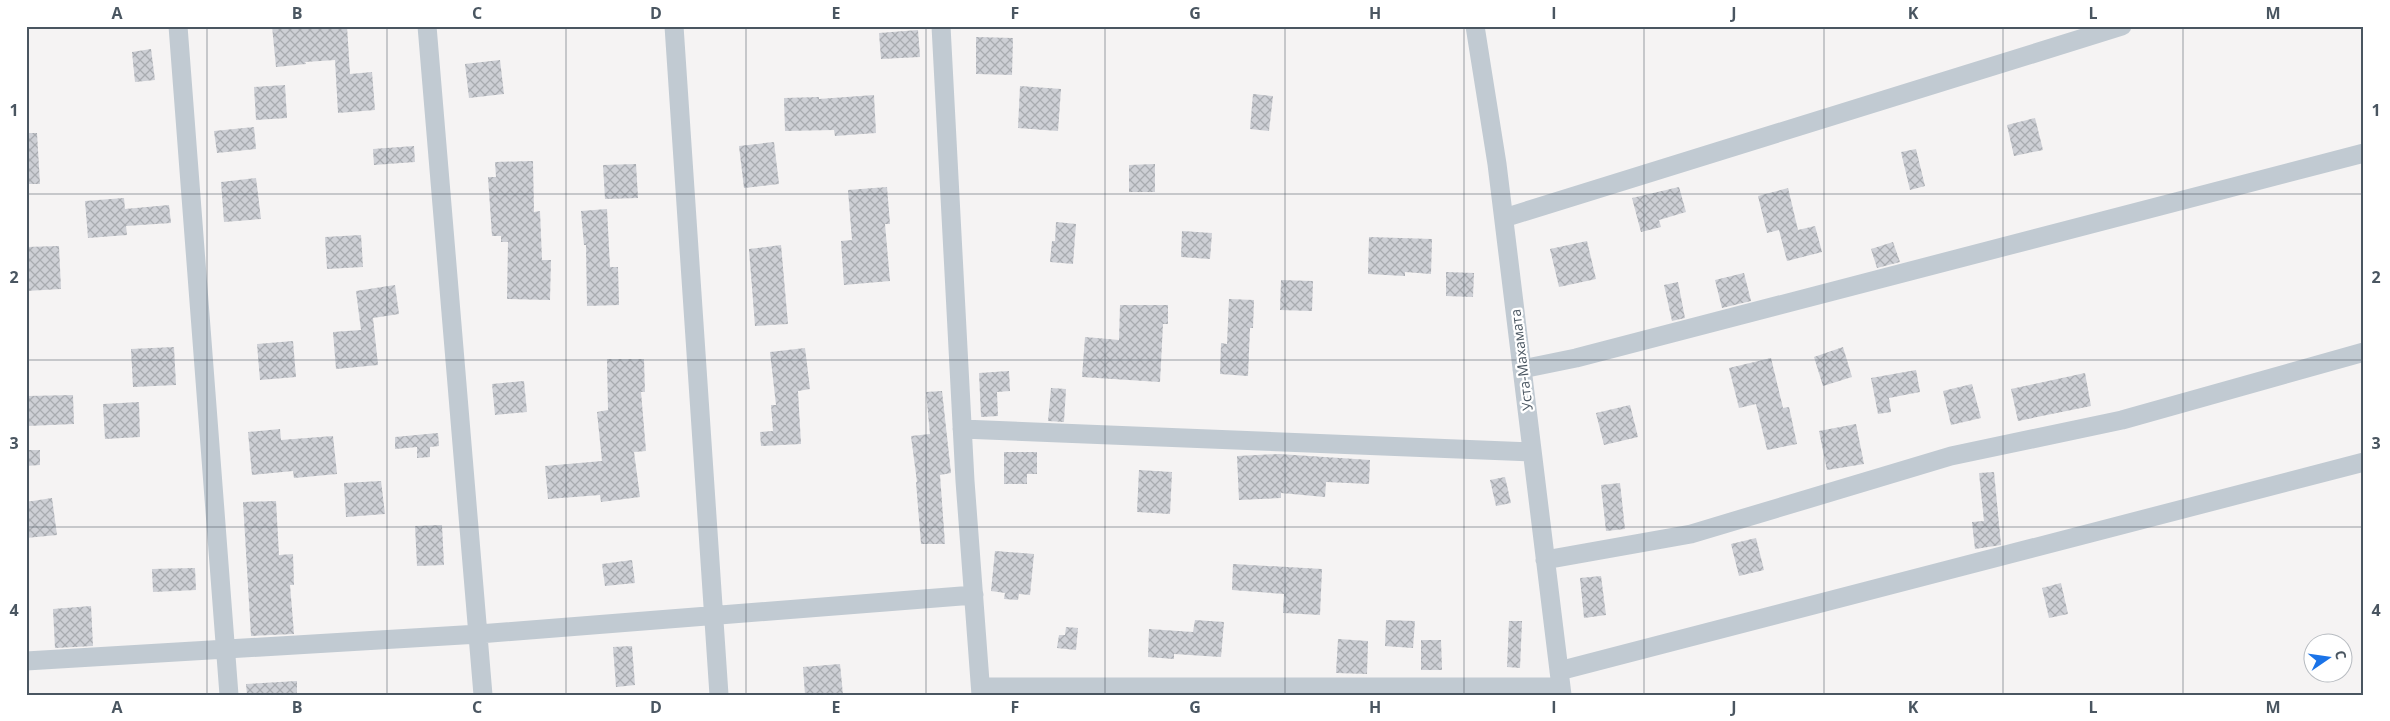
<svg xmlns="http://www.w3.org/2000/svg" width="2390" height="721" font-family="'Open Sans',sans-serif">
<defs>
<pattern id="building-cross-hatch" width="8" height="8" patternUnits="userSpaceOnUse" patternTransform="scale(1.25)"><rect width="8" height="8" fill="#cdcfd5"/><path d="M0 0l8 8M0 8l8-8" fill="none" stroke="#a8abb0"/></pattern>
</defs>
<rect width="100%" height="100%" fill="#f5f3f3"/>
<path fill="url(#building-cross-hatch)" d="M272,26H347L350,74L372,72L375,110L338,113L335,60L305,62L306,64L276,67Z
M918,30L920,57L881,59L879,33Z
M976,37L1013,38L1012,75L976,74Z
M151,49L155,80L135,82L132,52Z
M500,60L504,94L469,98L465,64Z
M285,85L287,118L256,120L254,87Z
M1020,86L1061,89L1058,131L1018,128Z
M1253,94L1273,96L1269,131L1250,129Z
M874,95L876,133L835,136L834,130L785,131L784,98L819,97V99Z
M2035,118L2043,150L2014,156L2007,125Z
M254,127L256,149L217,153L214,131Z
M26,133H37L40,184H26Z
M774,142L779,184L744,188L739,146Z
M414,146L415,162L374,165L373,149Z
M1916,149L1925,186L1910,190L1901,152Z
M533,161L534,212L540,211L542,260H551L550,300L507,299L508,242H501V236H492L488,177H496L495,162Z
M636,164L638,198L605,199L603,165Z
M1155,164V192H1129V165Z
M256,178L261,219L224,222L221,182Z
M887,187L890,224H885L890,281L844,285L841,241L852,240L848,190Z
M1679,187L1686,212L1659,220L1661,227L1641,232L1632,198Z
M1788,188L1798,230L1815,226L1822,252L1787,261L1779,230L1767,233L1758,196Z
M124,198L125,209L169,205L171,223L126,226L127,235L88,238L85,201Z
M607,209L610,267H618L619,305L587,306L586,245H584L581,211Z
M1056,222L1076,224L1073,264L1050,262L1052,241H1055Z
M1182,231L1212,233L1210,259L1181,257Z
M361,235L363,267L327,269L325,237Z
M1369,237L1432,239L1431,274L1405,272V276L1368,274Z
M1587,241L1596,279L1559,287L1550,249Z
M1893,242L1900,262L1877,268L1871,249Z
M781,245L788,324L755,326L749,249Z
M59,246L61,289L26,291V247Z
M1446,272L1474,273L1473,297L1446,296Z
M1744,273L1751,301L1722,308L1715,280Z
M1281,280L1313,281L1312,311L1280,310Z
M1678,282L1685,318L1672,321L1664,285Z
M395,285L399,314L373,318L378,365L336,369L333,332L361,330L356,291Z
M1229,299L1254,300L1253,328H1250L1248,376L1220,374L1221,343L1227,344Z
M1120,305H1168V324H1163L1160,382L1082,377L1085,337L1119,340Z
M293,341L296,377L260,380L257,344Z
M174,347L176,385L133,387L131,349Z
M1843,347L1852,377L1823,386L1814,357Z
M805,348L810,389L798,391L801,444L761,446L760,432L773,431L771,405H776L770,352Z
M1771,358L1783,408L1789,407L1797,444L1767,450L1756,404L1739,408L1729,368Z
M607,359H644L645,392H641L646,451L634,452L640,497L601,502L600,495L548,499L545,466L602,461L597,412L608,410Z
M1916,370L1920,392L1889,398L1891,412L1878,414L1871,378Z
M1009,371L1010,391L997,392L998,416L981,417L979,373Z
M2085,373L2091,406L2018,421L2011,389Z
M524,381L527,412L495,415L492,384Z
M1972,384L1981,418L1951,425L1943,391Z
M1051,388L1066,389L1064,422L1048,421Z
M942,391L951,473L940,475L945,544H921L916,482H917L911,436L930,434L926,392Z
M73,395L74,424L28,426L27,396Z
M139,402L140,437L105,439L103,404Z
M1630,405L1638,437L1604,445L1596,413Z
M1856,424L1864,464L1827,470L1819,431Z
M280,429L281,440L333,436L337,474L294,478L293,471L252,475L248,432Z
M438,433L439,446L430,447V457L417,458V447L395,449V437Z
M26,450H40V465L26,466Z
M1004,452H1037V474H1027V484H1004Z
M1279,454L1370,460L1369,484L1326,482L1325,497L1281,493V498L1239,500L1237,456Z
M1139,470L1172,472L1170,514L1137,512Z
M1994,472L2001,545L1975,549L1972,522L1984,521L1979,473Z
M1505,477L1511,503L1496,506L1490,480Z
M381,481L385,514L346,517L344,483Z
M1620,483L1625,529L1606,531L1601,485Z
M52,498L57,535L26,538V502Z
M276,501L279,555L293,554L294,585H290L294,634L251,636L243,502Z
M442,525L444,565L417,566L415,526Z
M1756,538L1764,570L1739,576L1731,544Z
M995,551L1034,554L1030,595L1019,594L1018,600L1004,599L1005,593L991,591Z
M632,560L635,583L605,586L602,564Z
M1233,564L1322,569L1320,615L1283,613L1284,594L1232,590Z
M195,568L196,590L153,592L152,569Z
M1601,576L1606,615L1584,618L1580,578Z
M2061,583L2068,614L2049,618L2042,588Z
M91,606L93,646L55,648L53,609Z
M1195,620L1224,622L1221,657L1174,654V659L1148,657L1149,629L1193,632Z
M1386,620L1415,621L1413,648L1385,646Z
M1509,621H1522L1520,668L1507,667Z
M1066,627L1078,628L1076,650L1057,648L1059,635H1065Z
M1338,639L1368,641L1367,674L1336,673Z
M1421,640H1441L1442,670H1421Z
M632,646L635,685L616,687L613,647Z
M840,664L843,695H805L803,667Z
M297,681V695H247L246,684Z"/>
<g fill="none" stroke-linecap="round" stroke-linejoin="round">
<path stroke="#c1cad2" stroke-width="19" d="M178,26L229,695
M427,26L483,695
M674,26L719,695
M941,26L965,481L981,695
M1475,26L1497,164L1562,695
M1504,218L2122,26
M1522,369L1576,358L2364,153
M962,429L1532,452
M1545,560L1691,534L1951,456L2122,420L2364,352
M26,661L479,634L974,595
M1559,671L2364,462
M981,687H1561"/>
</g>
<path fill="none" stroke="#4a5661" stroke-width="1" stroke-opacity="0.55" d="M207,26V695M387,26V695M566,26V695M746,26V695M926,26V695M1105,26V695M1285,26V695M1464,26V695M1644,26V695M1824,26V695M2003,26V695M2183,26V695M26,194H2364M26,360H2364M26,527H2364"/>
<g text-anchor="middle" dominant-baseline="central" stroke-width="4.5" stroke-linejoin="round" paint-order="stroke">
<g font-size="14" fill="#4a5661" stroke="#fff">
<text transform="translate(1521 360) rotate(-97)">Уста-Махамата</text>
</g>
</g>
<rect width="2390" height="721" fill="none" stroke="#ffffff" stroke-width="55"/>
<g transform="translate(2328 658) rotate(77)"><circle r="24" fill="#ffffff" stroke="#b7bbc0"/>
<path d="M0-4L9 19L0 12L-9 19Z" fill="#1a73e8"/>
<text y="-8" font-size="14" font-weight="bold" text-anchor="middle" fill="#4a5661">С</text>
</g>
<rect x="28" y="28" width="2334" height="666" fill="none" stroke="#4a5661" stroke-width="2"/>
<g font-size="16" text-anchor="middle" font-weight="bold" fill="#4a5661">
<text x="117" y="19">A</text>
<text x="297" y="19">B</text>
<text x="477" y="19">C</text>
<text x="656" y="19">D</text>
<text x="836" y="19">E</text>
<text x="1015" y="19">F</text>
<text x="1195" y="19">G</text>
<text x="1375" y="19">H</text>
<text x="1554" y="19">I</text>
<text x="1734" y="19">J</text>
<text x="1913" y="19">K</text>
<text x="2093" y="19">L</text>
<text x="2273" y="19">M</text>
<text x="14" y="116">1</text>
<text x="2376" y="116">1</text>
<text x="14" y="283">2</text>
<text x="2376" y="283">2</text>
<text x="14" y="449">3</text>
<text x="2376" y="449">3</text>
<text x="14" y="616">4</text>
<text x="2376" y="616">4</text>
<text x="117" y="713">A</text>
<text x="297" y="713">B</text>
<text x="477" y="713">C</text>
<text x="656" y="713">D</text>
<text x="836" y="713">E</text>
<text x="1015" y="713">F</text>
<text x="1195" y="713">G</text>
<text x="1375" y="713">H</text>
<text x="1554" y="713">I</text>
<text x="1734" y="713">J</text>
<text x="1913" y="713">K</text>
<text x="2093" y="713">L</text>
<text x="2273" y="713">M</text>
</g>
</svg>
